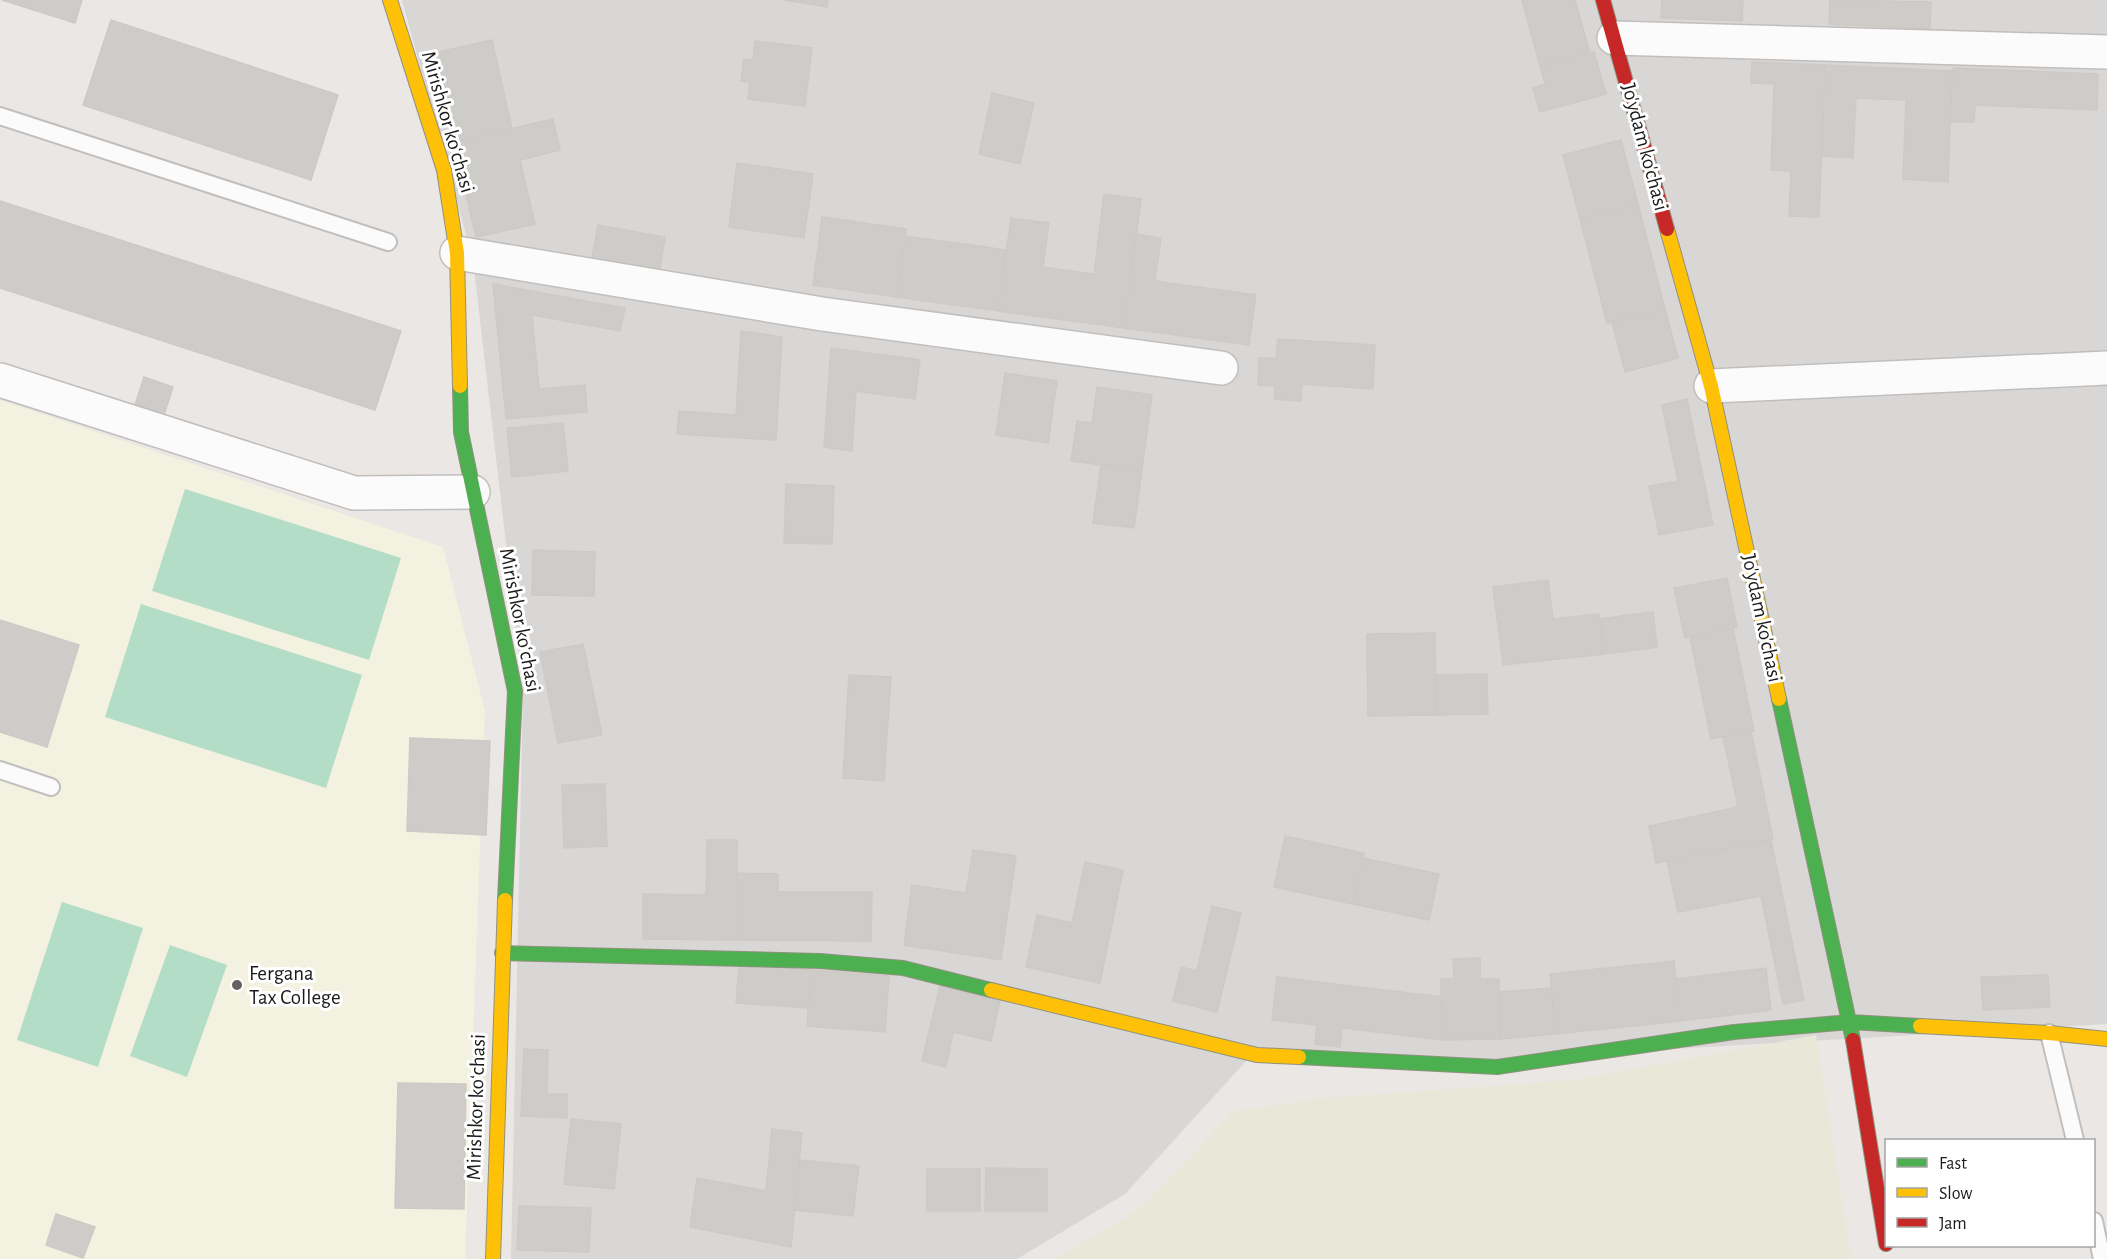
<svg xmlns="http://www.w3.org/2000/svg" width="2107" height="1259" font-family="'Alegreya Sans',sans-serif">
<rect width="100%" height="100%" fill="#eae7e4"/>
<path fill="#d9d7d5" d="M402,0H2107V1024L1496,1059L1258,1048L1125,1194L1017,1259H511L523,690L473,260Z"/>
<path fill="#f3f1df" d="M0,400L443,547L485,711L465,1259H0Z"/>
<path fill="#e9e8d8" d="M1816,1035L1851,1259H1055L1140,1209L1234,1111L1326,1098L1573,1080Z"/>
<path fill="#b4ddc8" d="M185,489L401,558L369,660L152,591Z
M141,604L362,675L326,788L105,717Z
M62,902L143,928L98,1067L17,1040Z
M170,945L227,965L187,1077L130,1056Z"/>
<path fill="#ceccc9" stroke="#cdc9c6" stroke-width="1.5" d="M2,0H82L75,23Z
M784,0H828L827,7Z
M1522,0H1575L1590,53L1540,66Z
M1662,0H1743L1742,21L1661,18Z
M1830,0L1931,2L1930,29L1829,24Z
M111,20L338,95L311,180L83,105Z
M492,40L512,129L454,142L434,53Z
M755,41L812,48L805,106L748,99L750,82L741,81L744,59L753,60Z
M1594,52L1606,94L1540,112L1533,88L1545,84L1540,66Z
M1752,62L1825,65L1819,217L1789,216L1791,171L1771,170L1774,84L1751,83Z
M1825,65L1952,71L1948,182L1903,179L1906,100L1856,98L1853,158L1822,156Z
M1953,68L2098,74L2097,110L1975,105L1974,122H1950Z
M992,93L1034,103L1020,164L979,154Z
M553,119L560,150L520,160L535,224L476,237L454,142Z
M1621,140L1638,204L1580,219L1563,155Z
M737,163L813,174L804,238L729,227Z
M1104,194L1141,199L1124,328L998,311L1011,218L1049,223L1043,267L1094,274Z
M0,201L401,331L375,410L0,288Z
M1638,204L1665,309L1607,323L1580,219Z
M822,217L906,229L897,297L813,285Z
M598,225L665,237L660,269L592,258Z
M1136,234L1161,238L1155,281L1256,295L1249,345L1124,328Z
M905,236L1006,250L998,311L897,297Z
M493,284L625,308L620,331L532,315L539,389L585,385L587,412L506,419Z
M1665,309L1678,358L1625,372L1612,322Z
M741,331L782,337L776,440L677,434L679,411L736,415Z
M1278,339L1375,345L1373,389L1302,384L1301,401L1274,399L1275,386L1258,385L1259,358H1276Z
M831,348L920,360L915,399L856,391L852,451L824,447Z
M1005,373L1057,381L1048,443L996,435Z
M144,377L173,387L164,415L135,405Z
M1097,387L1152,395L1142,470L1071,461L1077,421L1092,423Z
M1687,399L1713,525L1659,535L1649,486L1678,481L1662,405Z
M563,423L568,471L512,477L507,428Z
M1101,464L1142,470L1134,528L1093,523Z
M786,484L834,486L832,544L784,543Z
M533,550L595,552L594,596L532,595Z
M1727,578L1737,627L1685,638L1674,588Z
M1548,580L1553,619L1599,614L1604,654L1503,665L1493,587Z
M1653,612L1657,647L1604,654L1599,619Z
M0,620L79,645L47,747L0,732Z
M1733,628L1754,731L1711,739L1690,637Z
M1435,633L1436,715L1368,716L1367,634Z
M583,644L602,735L558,743L540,652Z
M1487,674L1488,714L1436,715L1435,675Z
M849,675L891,677L884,781L843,778Z
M1751,731L1773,839L1656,863L1649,826L1738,807L1723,737Z
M410,738L490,741L486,835L407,831Z
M605,784L607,846L564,848L562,785Z
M1285,836L1364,853L1353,904L1274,887Z
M707,840H737L736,940L643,939V894L706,895Z
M1771,840L1804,1000L1783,1004L1761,896L1678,912L1667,861Z
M973,850L1016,856L1001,960L904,945L912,885L966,893Z
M1363,858L1439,874L1429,920L1353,904Z
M1085,862L1123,870L1100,983L1026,967L1037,915L1072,923Z
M736,873L778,874V892H872L871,941L736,940Z
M1212,906L1241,913L1217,1012L1173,1001L1181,967L1197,971Z
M1480,958V979H1499L1500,1039L1442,1040L1441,979H1454L1453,959Z
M1674,961L1681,1021L1556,1034L1550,974Z
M739,965L811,970L808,1008L736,1003Z
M1766,968L1771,1010L1681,1021L1676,979Z
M811,970L889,976L885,1032L807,1026Z
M2048,975L2050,1007L1983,1010L1981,977Z
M1277,977L1442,997V1040L1342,1028L1340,1047L1315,1044L1317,1025L1272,1020Z
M940,986L1000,1001L991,1041L953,1032L946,1067L922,1061Z
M1551,988L1556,1034L1500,1039L1499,992Z
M524,1049L548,1050L547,1094H567V1118L521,1116Z
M398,1083L466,1084L464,1209L395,1208Z
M571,1119L621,1124L614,1189L564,1184Z
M772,1129L802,1133L791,1247L690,1227L697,1178L766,1191Z
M800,1160L859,1166L853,1216L794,1210Z
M986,1168L1047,1169V1211H985Z
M927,1169H980V1211H927Z
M519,1206L591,1208L589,1252L517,1250Z
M56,1214L95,1227L83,1258L46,1245Z"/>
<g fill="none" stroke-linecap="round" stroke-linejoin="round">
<g stroke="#c1bfbe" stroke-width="20">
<path id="lane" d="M0,116L388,242
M0,770L51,787
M2049,1033L2075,1140
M2094,1221L2102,1259"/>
</g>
<g stroke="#c1bfbe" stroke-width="36">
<path id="street" d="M1614,38L2107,52
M457,253L822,314L1221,368
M0,380L354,493L473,492
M1711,386L2107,368"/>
</g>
<g stroke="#91917e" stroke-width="16">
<path id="fast" d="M460,386L461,432L515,691L505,900
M1779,699L1853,1040
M502,953L820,961L903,968L991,990
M1299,1057L1497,1067L1734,1032L1850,1022L1920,1026"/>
</g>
<g stroke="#91917e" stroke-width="16">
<path id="slow" d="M390,0L444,170L457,253L460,386
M1667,229L1711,386L1779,699
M991,990L1257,1055L1299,1057
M1920,1026L2049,1033L2107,1039
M493,1259L505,900"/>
</g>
<g stroke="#91917e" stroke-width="16">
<path id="jam" d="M1603,0L1667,229
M1853,1040L1886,1244"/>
</g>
<use href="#lane" stroke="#fcfbfb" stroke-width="16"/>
<use href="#street" stroke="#fcfbfb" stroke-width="33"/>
<use href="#fast" stroke="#4caf50" stroke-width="14"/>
<use href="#slow" stroke="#ffc107" stroke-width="14"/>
<use href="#jam" stroke="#c62828" stroke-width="14"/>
</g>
<circle fill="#636261" stroke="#fff" stroke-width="2" cx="237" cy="985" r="6"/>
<g text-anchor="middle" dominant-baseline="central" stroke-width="6" stroke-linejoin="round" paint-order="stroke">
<g font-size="21" fill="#1b1b1b" stroke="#fff">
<text transform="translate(448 122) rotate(74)">Mirishkor koʻchasi</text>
<text transform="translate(1645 147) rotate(75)">Jo'ydam ko'chasi</text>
<text transform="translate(1762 618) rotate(78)">Jo'ydam ko'chasi</text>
<text transform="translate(520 620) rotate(79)">Mirishkor koʻchasi</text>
<text transform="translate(476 1107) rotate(-88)">Mirishkor koʻchasi</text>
</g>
<g font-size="21" fill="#1b1b1b" stroke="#fff" text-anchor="start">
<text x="249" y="973">Fergana<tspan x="249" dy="24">Tax College</tspan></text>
</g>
</g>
<rect x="1885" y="1139" width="210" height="108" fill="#ffffff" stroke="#a4a4a4" stroke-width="1.5"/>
<rect x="1897" y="1158" width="30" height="9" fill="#4caf50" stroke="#a4a4a4" stroke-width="1.5"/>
<text x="1939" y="1169" font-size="18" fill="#1b1b1b">Fast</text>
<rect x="1897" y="1188" width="30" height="9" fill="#ffc107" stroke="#a4a4a4" stroke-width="1.5"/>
<text x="1939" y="1199" font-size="18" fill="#1b1b1b">Slow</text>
<rect x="1897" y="1218" width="30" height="9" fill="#c62828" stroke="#a4a4a4" stroke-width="1.5"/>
<text x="1939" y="1229" font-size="18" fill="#1b1b1b">Jam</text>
</svg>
